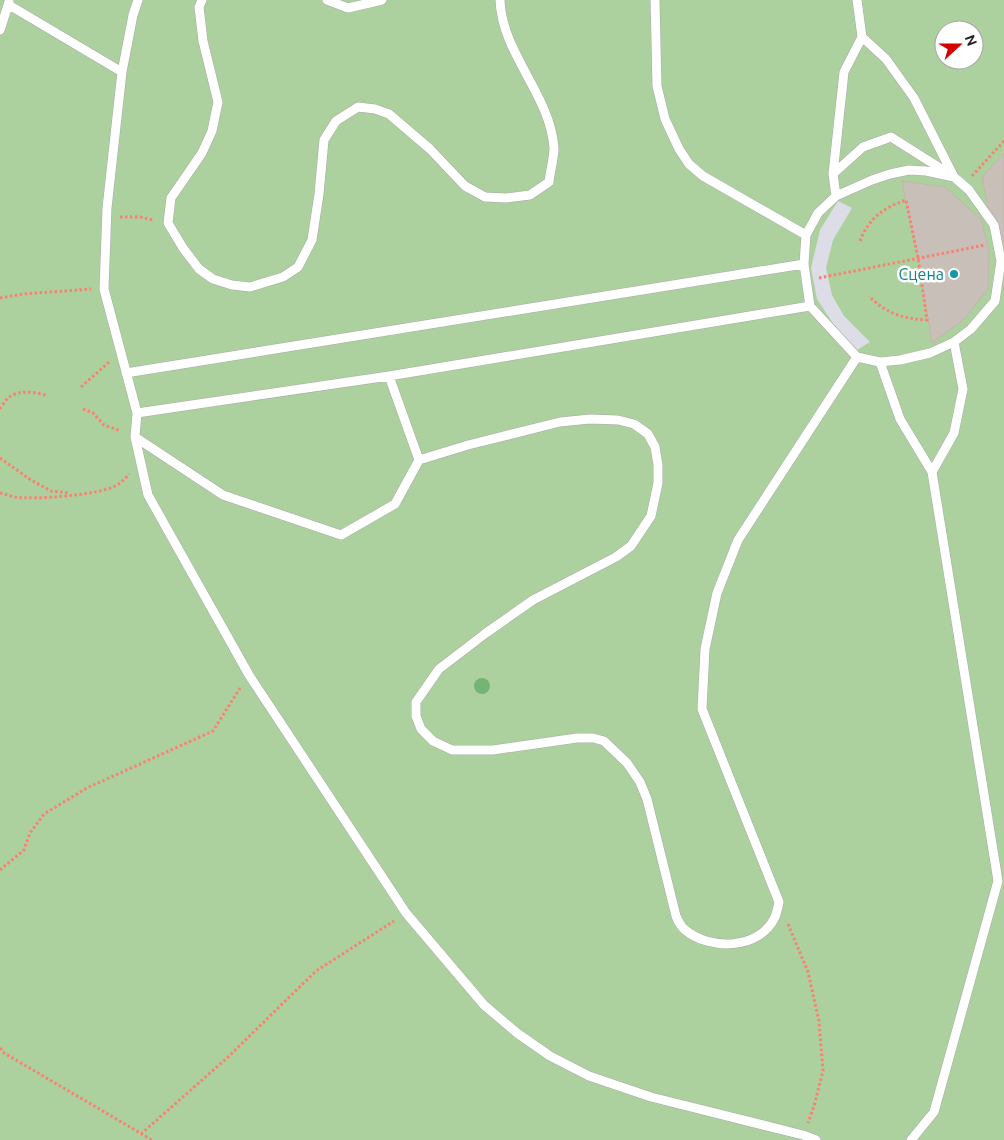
<svg xmlns="http://www.w3.org/2000/svg" width="1004" height="1140" font-family="Ubuntu,sans-serif">
<rect width="100%" height="100%" fill="#f2efe9"/>
<path fill="#add19e" fill-rule="evenodd" d="M0,0H1004V1140H0ZM944,30H974V60H944Z"/>
<path fill="#dddde8" d="M838,201L852,208L833,240L826,268L832,295L844,316L870,342L857,350L834,325L817,299L811,268L820,230Z"/>
<path fill="#c7bfb8" stroke="#c4b6ab" d="M1004,153V290L982,177Z
M902,181L945,187L981,219L989,250L988,289L963,320L932,343L918,258Z"/>
<g fill="none" stroke-linecap="round" stroke-linejoin="round">
<g stroke="#a9a9a9" stroke-width="10">
<path id="service" d="M138,0L133,15L122,72L116,126L107,208L104,289L137,413L135,437L148,495L249,675L406,913L484,1005L517,1033L550,1056L589,1076L651,1097L803,1135L816,1140
M202,0L199,7L203,41L218,102L212,131L202,153L171,198L168,223L183,248L199,269L213,279L232,285L250,287L283,277L298,267L312,240L319,194L324,140L336,121L358,107L375,109L389,114L430,149L465,186L485,197L506,198L530,195L549,182C550,171 554,159 554,148C550,94 502,54 500,0
M327,0L348,8L382,0
M655,0L657,86L665,119L679,149L689,164L703,176L806,235
M9,5L122,72
M0,30L9,2
M862,37L886,59L914,98L954,177
M833,174L863,147L891,137L948,173
M836,196L833,174L844,72L862,37L857,0
M880,362L900,419L932,472L998,881L934,1112L911,1140
M126,373L804,264
M389,376L419,460
M137,413L389,376L810,306
M135,437L223,495L341,535L395,504L419,460L468,445L560,422L590,419L618,420L634,424L648,434L655,447L658,465V483L651,516L631,546L616,557L533,600L486,633L439,669L416,702V716L421,729L433,741L452,750H493L577,738H593L604,741L627,763L640,782L647,799L676,916C678,921 681,926 684,929C709,951 760,950 775,917C777,912 778,907 779,902L702,709L705,649L717,593L738,540L857,357L880,362L900,360L930,353L954,342L971,329L995,301L1001,261L994,225L969,190L954,177L926,171L909,170L890,174L872,180L836,196L818,213L806,235L804,264L810,306L857,357
M932,472L954,433L963,389L954,342"/>
</g>
<path stroke="#fa8072" stroke-width="3" stroke-dasharray="2.5 2.5" stroke-linecap="butt" d="M972,176L1004,141
M120,217H140L153,220
M860,241C869,218 883,208 906,200L918,258L927,320C904,319 885,313 869,296
M819,278L985,245
M0,298L23,294L91,289
M81,387L109,362
M0,409C2,406 5,401 8,398C19,389 36,392 48,396
M83,409L93,413L104,425L121,431
M0,458L31,480L51,491L69,493
M0,493C5,494 10,496 15,497C33,500 99,495 115,486C121,483 125,479 129,474
M0,870L24,850L30,833L44,814L87,788L213,731L240,688
M788,924L808,972L819,1021L823,1071L814,1106L808,1123
M0,1048L4,1053L152,1140
M141,1134L227,1058L316,971L394,921"/>
<use href="#service" stroke="#fff" stroke-width="9"/>
</g>
<circle fill="#74b475" cx="482" cy="686" r="8"/>
<circle fill="#0f9aa8" stroke="#fff" stroke-width="2" cx="954" cy="274" r="5"/>
<g text-anchor="middle" dominant-baseline="central" stroke-width="5" stroke-linejoin="round" paint-order="stroke">
<g font-size="16" fill="#0d838f" stroke="#fff" text-anchor="end">
<text x="944" y="274">Сцена</text>
</g>
</g>
<g transform="translate(959 45) rotate(69)"><circle r="24" fill="#ffffff" stroke="#a7a7a7"/>
<path d="M0-4L9 19L0 12L-9 19Z" fill="#d40000"/>
<text y="-8" font-size="14" font-weight="bold" text-anchor="middle" fill="#222222">N</text>
</g>
</svg>
